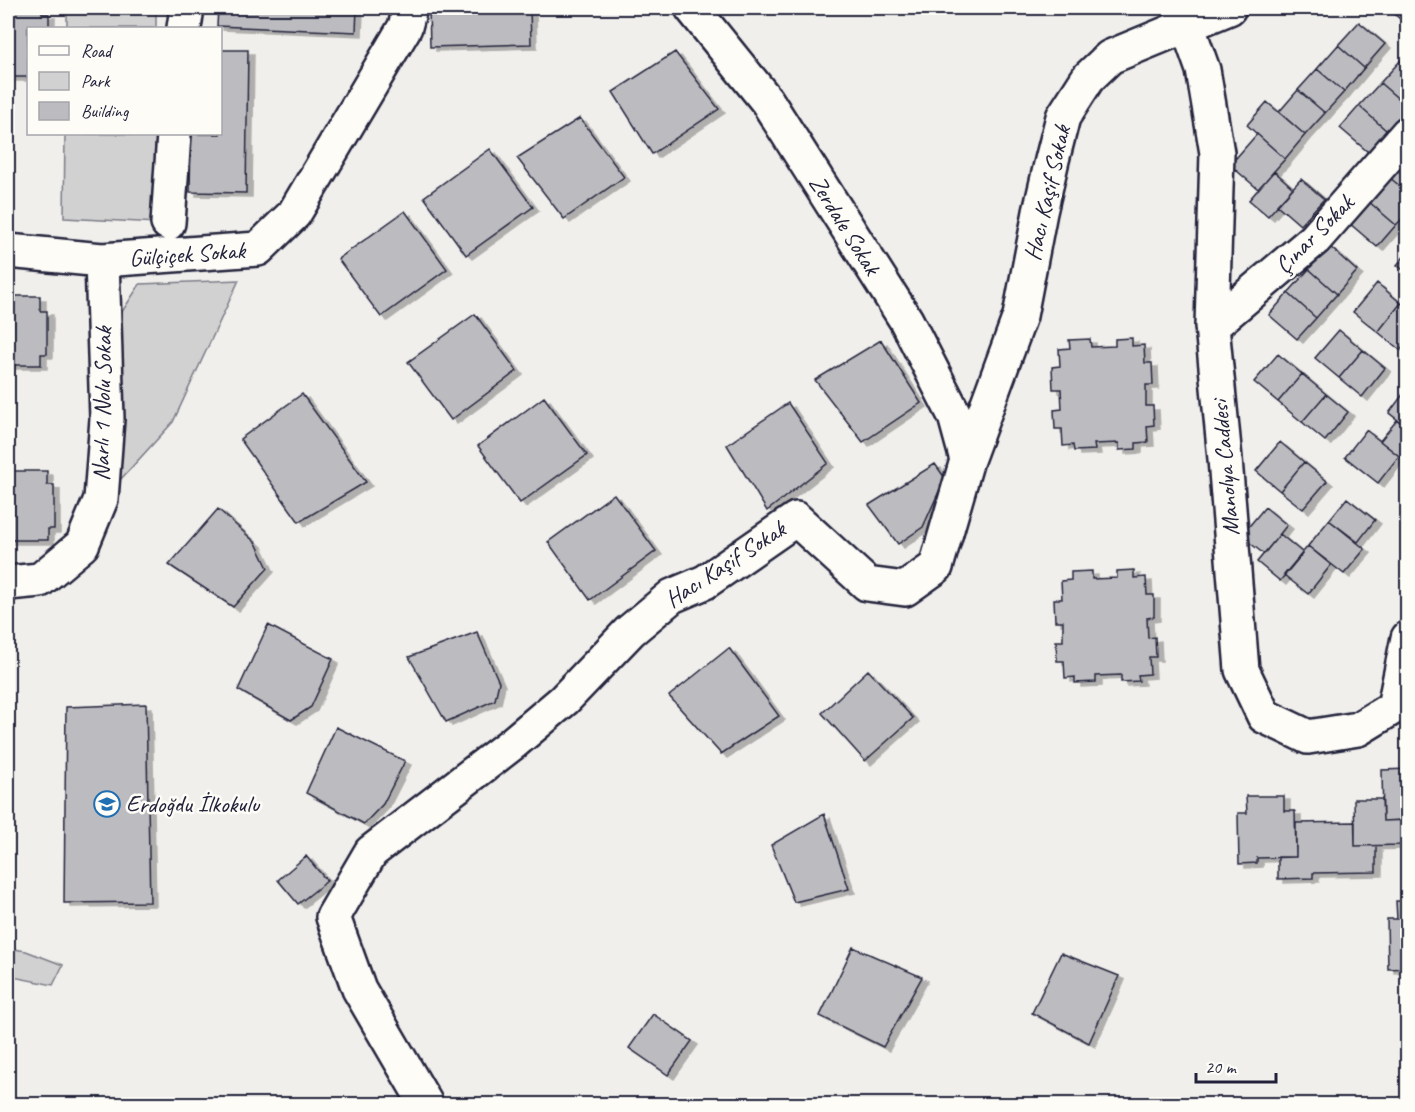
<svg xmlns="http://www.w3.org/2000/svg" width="1415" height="1112" font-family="Caveat,sans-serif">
<defs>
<filter id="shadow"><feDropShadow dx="6" dy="4" stdDeviation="0" flood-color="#0004"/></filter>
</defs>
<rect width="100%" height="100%" fill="#f0efec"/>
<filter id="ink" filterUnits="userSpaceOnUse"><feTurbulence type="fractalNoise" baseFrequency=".0167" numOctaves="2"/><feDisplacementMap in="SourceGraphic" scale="12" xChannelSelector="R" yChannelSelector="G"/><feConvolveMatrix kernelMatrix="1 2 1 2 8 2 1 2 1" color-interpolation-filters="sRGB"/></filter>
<g filter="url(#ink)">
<path fill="#d2d1d1" stroke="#7a7a86" stroke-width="1.5" d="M67,8H156V28H67Z
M65,134H157L158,223L64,218Z
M239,280L173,422L120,480L115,465L114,324L140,284Z
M8,948L26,951L63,965L53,985L8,976Z"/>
<path fill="#bcbcc0" stroke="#22223b" stroke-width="1.5" filter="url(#shadow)" d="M8,8H42V14H49V28H28V77H8Z
M218,8H357L356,32L217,26Z
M429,8H530L531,44L430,47Z
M1387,8H1408V20L1405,23Z
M1359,22L1385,44L1364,68L1338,45Z
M1338,45L1364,68L1344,92L1317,69Z
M220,50H248L246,193L190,192L191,134H220Z
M675,52L719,109L652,154L613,92Z
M1401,60L1408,65V107L1380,83Z
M1317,69L1344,92L1325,113L1298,90Z
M1380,83L1408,107L1387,131L1359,106Z
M1298,90L1325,113L1305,135L1279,112Z
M1267,102L1305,135L1285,159L1247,125Z
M1359,106L1387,131L1368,152L1340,128Z
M580,118L624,177L564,219L517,158Z
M1257,134L1285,159L1258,189L1230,165Z
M490,149L533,207L466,255L424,197Z
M1408,157V193L1389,177Z
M1274,171L1293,188L1268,216L1249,200Z
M1389,177L1408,193V213L1396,225L1368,201Z
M1301,179L1324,199L1300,225L1277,205Z
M1368,201L1396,225L1377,247L1349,223Z
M405,211L447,269L381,317L338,259Z
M1329,246L1357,271L1337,294L1309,269Z
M1408,252V274L1397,265Z
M1309,269L1337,294L1316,318L1288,293Z
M1377,283L1401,303L1378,332L1353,312Z
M1288,293L1316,318L1297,339L1269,315Z
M8,296H40V311H47V354H41V365H8Z
M1401,303L1408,308V341L1400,350L1378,332Z
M475,314L517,371L451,420L408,362Z
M1339,330L1363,350L1339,378L1315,358Z
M1132,338V346L1144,345L1145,363H1152L1153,385H1146V406H1153L1154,425L1147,426L1148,442L1136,443V449L1119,450V443L1094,444L1095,450L1074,451L1073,445L1063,446L1062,429H1055L1054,410L1062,409L1061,389H1053L1052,367L1060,366L1059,349L1070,348L1069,340L1090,339L1091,347L1115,346V339Z
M881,340L921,403L863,442L815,380Z
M1363,350L1385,368L1362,397L1339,378Z
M1278,354L1302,374L1278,402L1254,382Z
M1302,374L1326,394L1302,422L1278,402Z
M1407,389H1408V428L1389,413Z
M302,394L366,482L299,522L240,439Z
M1326,394L1348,412L1325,441L1302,422Z
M544,397L587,455L520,503L478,446Z
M788,403L828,463L767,511L727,445Z
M1397,420L1408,428V463L1380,441Z
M1366,430L1399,456L1378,483L1345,457Z
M1280,442L1304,462L1280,491L1256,471Z
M1304,462L1327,481L1303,509L1280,491Z
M935,464L945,478L923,527L898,544L869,505Z
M8,471H47V485H54V529H48V540H8Z
M614,494L656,551L590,600L548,542Z
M1347,498L1375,520L1358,542L1329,520Z
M1265,507L1287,525L1264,554L1241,536Z
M218,509L256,543L268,568L233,607L169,565Z
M1329,520L1365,549L1344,574L1308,546Z
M1280,534L1303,553L1280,581L1257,562Z
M1308,546L1331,565L1308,594L1284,575Z
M1134,570V578L1146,577L1147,595H1154V617L1147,618L1148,638L1155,637L1156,657H1149L1150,674L1138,675L1139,681L1121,682V675L1096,676V682L1075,683V677L1065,678L1064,661H1057L1056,641H1063V621H1055L1054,599H1062L1061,581L1071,580V572L1092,571V579L1117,578V571Z
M268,625L333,659L311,707L291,720L238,690Z
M477,632L499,682L495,700L446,722L409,657Z
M729,648L779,716L721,754L669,696Z
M868,670L913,718L865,761L822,713Z
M146,704L150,902L64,903L66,707Z
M336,727L405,761L383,804L364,824L306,793Z
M1408,769V820L1383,821L1382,770Z
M1246,796H1284V811H1295L1296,857L1257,858V863L1239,864L1238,813H1247Z
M1354,799H1382L1383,821L1402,820V845L1355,846Z
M824,814L849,889L794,902L771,845Z
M1355,822V846H1376V872L1313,873V878L1278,879V857H1296V823Z
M306,856L327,881L298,904L278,880Z
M1396,901H1408V968L1388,969L1387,919H1397Z
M853,947L922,977L883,1047L820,1016Z
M1061,953L1119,976L1089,1043L1032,1013Z
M653,1014L692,1041L668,1075L629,1048Z"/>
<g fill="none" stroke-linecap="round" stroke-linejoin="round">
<g stroke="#22223b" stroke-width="38">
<path id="minor" d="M692,8L767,101L906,320L955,416L967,460
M1181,8L1203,70L1217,153L1212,326L1225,459L1242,670L1264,716L1308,737L1358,729L1394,707L1408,638
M184,28L187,8
M168,223L174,134
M8,251L102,260L258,249L294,214L405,27L410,8
M1212,326L1315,239L1408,133
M8,583L40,580L82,545L101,499L107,419L102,260
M426,1104L359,989L333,917L371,852L513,743L564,700L630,631L672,596L705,582L796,519L867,584L905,589L936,567L967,460L1020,316L1040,212L1052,160L1063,117L1088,78L1110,57L1229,8"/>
</g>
<use href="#minor" stroke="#fdfcf7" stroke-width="33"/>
</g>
</g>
<defs>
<g id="school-ring" transform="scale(1.35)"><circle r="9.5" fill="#fdfcf7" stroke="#1f6fb2" stroke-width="1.5"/><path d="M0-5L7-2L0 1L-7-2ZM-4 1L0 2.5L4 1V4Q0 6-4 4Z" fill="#1f6fb2"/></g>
</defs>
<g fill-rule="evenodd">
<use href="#school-ring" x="107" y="804"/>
</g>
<g text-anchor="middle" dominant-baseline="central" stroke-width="5" stroke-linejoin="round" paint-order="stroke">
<g font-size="24" fill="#22223b" stroke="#fdfcf7">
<text transform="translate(1047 193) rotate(-77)">Hacı Kaşif Sokak</text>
<text transform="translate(845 225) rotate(58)">Zerdale Sokak</text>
<text transform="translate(1314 234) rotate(-45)">Çınar Sokak</text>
<text transform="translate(187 254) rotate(-4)">Gülçiçek Sokak</text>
<text transform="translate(102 404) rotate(-89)">Narlı 1 Nolu Sokak</text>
<text transform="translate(1225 468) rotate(-95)">Manolya Caddesi</text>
<text transform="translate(725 564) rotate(-33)">Hacı Kaşif Sokak</text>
</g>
<g font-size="24" fill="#22223b" stroke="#fdfcf7" text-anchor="start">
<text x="126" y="804">Erdoğdu İlkokulu</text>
</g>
</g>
<rect width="1415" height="1112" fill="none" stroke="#fdfcf7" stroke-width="30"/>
<rect x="15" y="15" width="1385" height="1082" fill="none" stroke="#22223b" stroke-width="2" filter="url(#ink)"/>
<rect x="27" y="27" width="195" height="108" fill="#fdfcf7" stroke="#a5a5ac" stroke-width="1.5"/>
<rect x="39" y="46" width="30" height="9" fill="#fdfcf7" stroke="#a5a5ac" stroke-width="1.5"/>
<text x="81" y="57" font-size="18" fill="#22223b">Road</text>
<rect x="39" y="72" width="30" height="18" fill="#d2d1d1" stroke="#a5a5ac" stroke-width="1.5"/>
<text x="81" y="87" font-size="18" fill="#22223b">Park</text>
<rect x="39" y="102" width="30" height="18" fill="#bcbcc0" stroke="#a5a5ac" stroke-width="1.5"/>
<text x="81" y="117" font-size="18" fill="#22223b">Building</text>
<path d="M1196 1073v9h80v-9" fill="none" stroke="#22223b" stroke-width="3"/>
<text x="1205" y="1073" font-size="18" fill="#22223b" stroke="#fdfcf7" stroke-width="4.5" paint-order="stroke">20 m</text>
</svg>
